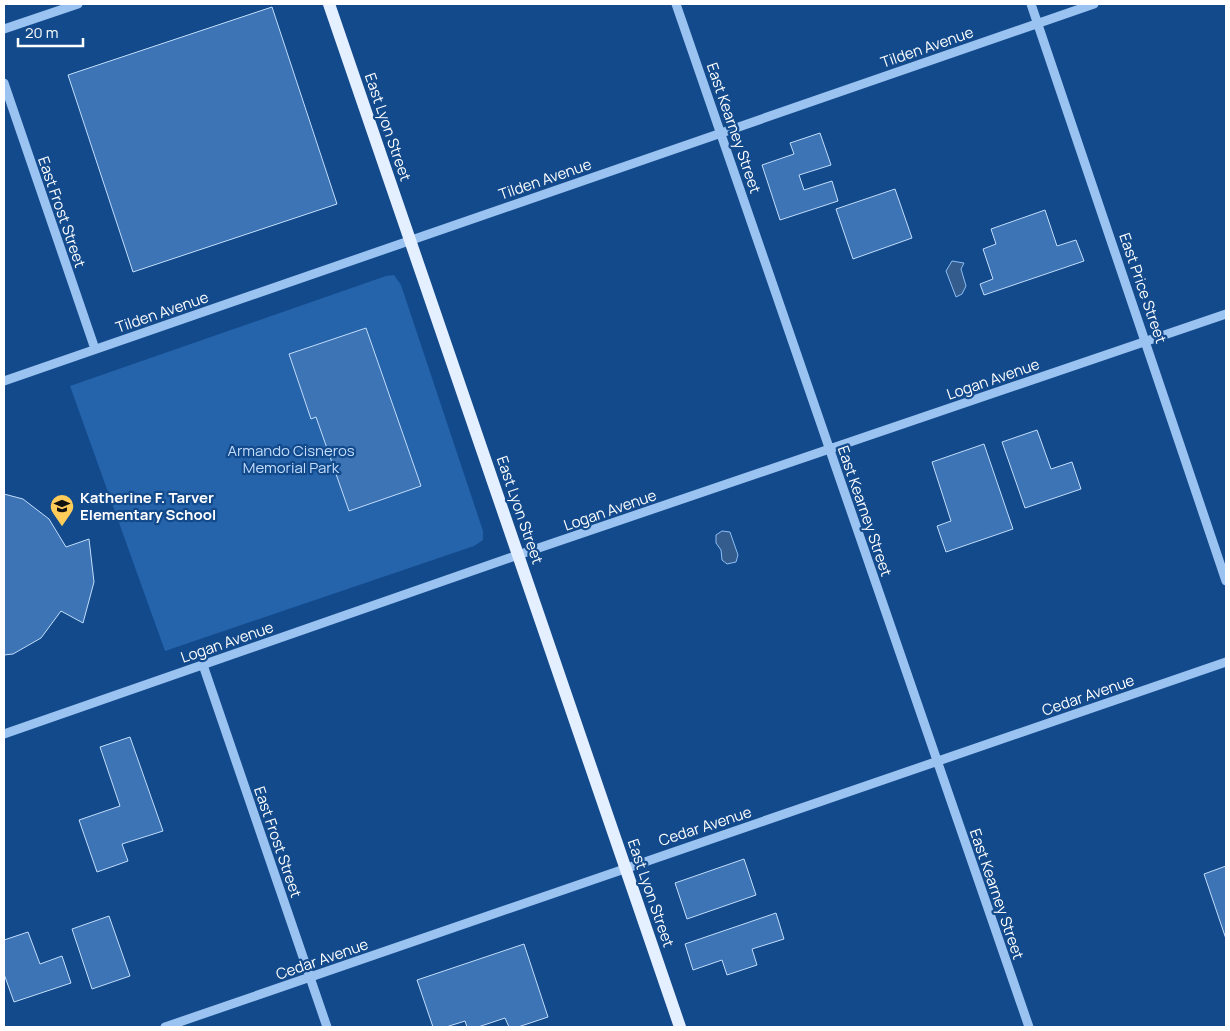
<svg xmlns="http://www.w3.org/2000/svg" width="1230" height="1031" font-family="Manrope,sans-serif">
<rect width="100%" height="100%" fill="#134a8c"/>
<path fill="#2564ab" d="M394,275L401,285L483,531V540L474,546L165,651L70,386L386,276Z"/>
<path fill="#345d8d" stroke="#8dbef4" d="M952,261L964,263L961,269L966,286L962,294L956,297L946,271Z
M722,531L730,532L738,555L736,562L727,564L722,560L721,550L716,543V535Z"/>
<path fill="#3c74b5" stroke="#c2ddfc" d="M272,7L337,204L133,272L68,75Z
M820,133L831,165L799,175L804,190L832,181L838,201L780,220L762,165L794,154L790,143Z
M895,189L912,238L853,259L836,209Z
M1045,210L1057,246L1076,240L1084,261L984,295L980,284L993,279L983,249L996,244L991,229Z
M366,328L421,486L349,511L316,417L311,419L289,354Z
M1037,430L1051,469L1072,462L1081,489L1025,508L1002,442Z
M984,444L1013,529L946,552L937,526L951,521L932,462Z
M4,494L23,499L49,519L66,547L89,539L94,582L83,623L61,611L41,638L13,654L4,655Z
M130,737L163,831L122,844L128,861L97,872L79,820L120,806L100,747Z
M744,859L756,895L687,919L675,883Z
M1226,866V939L1204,874Z
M776,913L784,939L752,949L757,965L727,975L722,960L693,970L685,944Z
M109,916L130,976L92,989L72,929Z
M28,932L40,964L62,956L71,983L14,1002L4,974V940Z
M524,944L548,1017L518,1027H509L505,1018L478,1027H467L465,1021L446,1027H433L417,980Z"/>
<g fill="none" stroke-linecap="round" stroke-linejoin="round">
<path stroke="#9bc3f1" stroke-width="9" d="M676,4L1029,1027
M1031,4L1226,581
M4,29L78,4
M4,83L95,349
M4,381L1094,4
M203,665L327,1027
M4,734L518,555L1226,314
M165,1027L1226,662"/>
<path stroke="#e4efff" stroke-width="12" d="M329,4L680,1027"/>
</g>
<defs>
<g id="school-pin" transform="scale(1.25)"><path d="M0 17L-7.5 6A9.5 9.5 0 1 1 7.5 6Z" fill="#ffcc5a" stroke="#134a8c"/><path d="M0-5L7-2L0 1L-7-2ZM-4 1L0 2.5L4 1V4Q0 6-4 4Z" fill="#111"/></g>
</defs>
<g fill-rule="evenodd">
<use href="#school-pin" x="62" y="506"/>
</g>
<g text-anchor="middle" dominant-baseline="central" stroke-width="4.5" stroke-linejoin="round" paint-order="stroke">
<g font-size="15" fill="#fff" stroke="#134a8c">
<text transform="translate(927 47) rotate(-19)">Tilden Avenue</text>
<text transform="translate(388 127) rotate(71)">East Lyon Street</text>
<text transform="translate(734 128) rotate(71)">East Kearney Street</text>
<text transform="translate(545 179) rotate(-19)">Tilden Avenue</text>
<text transform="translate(62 212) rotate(71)">East Frost Street</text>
<text transform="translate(1143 288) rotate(71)">East Price Street</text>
<text transform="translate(162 312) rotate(-19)">Tilden Avenue</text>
<text transform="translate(993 379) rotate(-19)">Logan Avenue</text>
<text transform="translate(520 510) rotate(71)">East Lyon Street</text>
<text transform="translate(610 510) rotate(-19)">Logan Avenue</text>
<text transform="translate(865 511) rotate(71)">East Kearney Street</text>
<text transform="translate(227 642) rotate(-19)">Logan Avenue</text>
<text transform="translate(1088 695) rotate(-19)">Cedar Avenue</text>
<text transform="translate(705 826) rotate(-18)">Cedar Avenue</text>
<text transform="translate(278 842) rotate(71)">East Frost Street</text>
<text transform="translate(651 893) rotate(71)">East Lyon Street</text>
<text transform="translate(997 894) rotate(71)">East Kearney Street</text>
<text transform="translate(322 959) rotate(-19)">Cedar Avenue</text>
</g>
<g font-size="15" fill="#c2ddfc" stroke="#134a8c">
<text x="291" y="450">Armando Cisneros<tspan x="291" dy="17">Memorial Park</tspan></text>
</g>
<g font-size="15" font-weight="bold" fill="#fff" stroke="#134a8c" text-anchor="start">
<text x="80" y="497">Katherine F. Tarver<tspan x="80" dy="17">Elementary School</tspan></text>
</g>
</g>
<rect width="1230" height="1031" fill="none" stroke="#ffffff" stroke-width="10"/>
<path d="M18 38v8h65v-8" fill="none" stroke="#ffffff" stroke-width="2.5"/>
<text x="25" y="38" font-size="15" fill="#ffffff" stroke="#134a8c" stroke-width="4" paint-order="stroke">20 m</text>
</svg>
